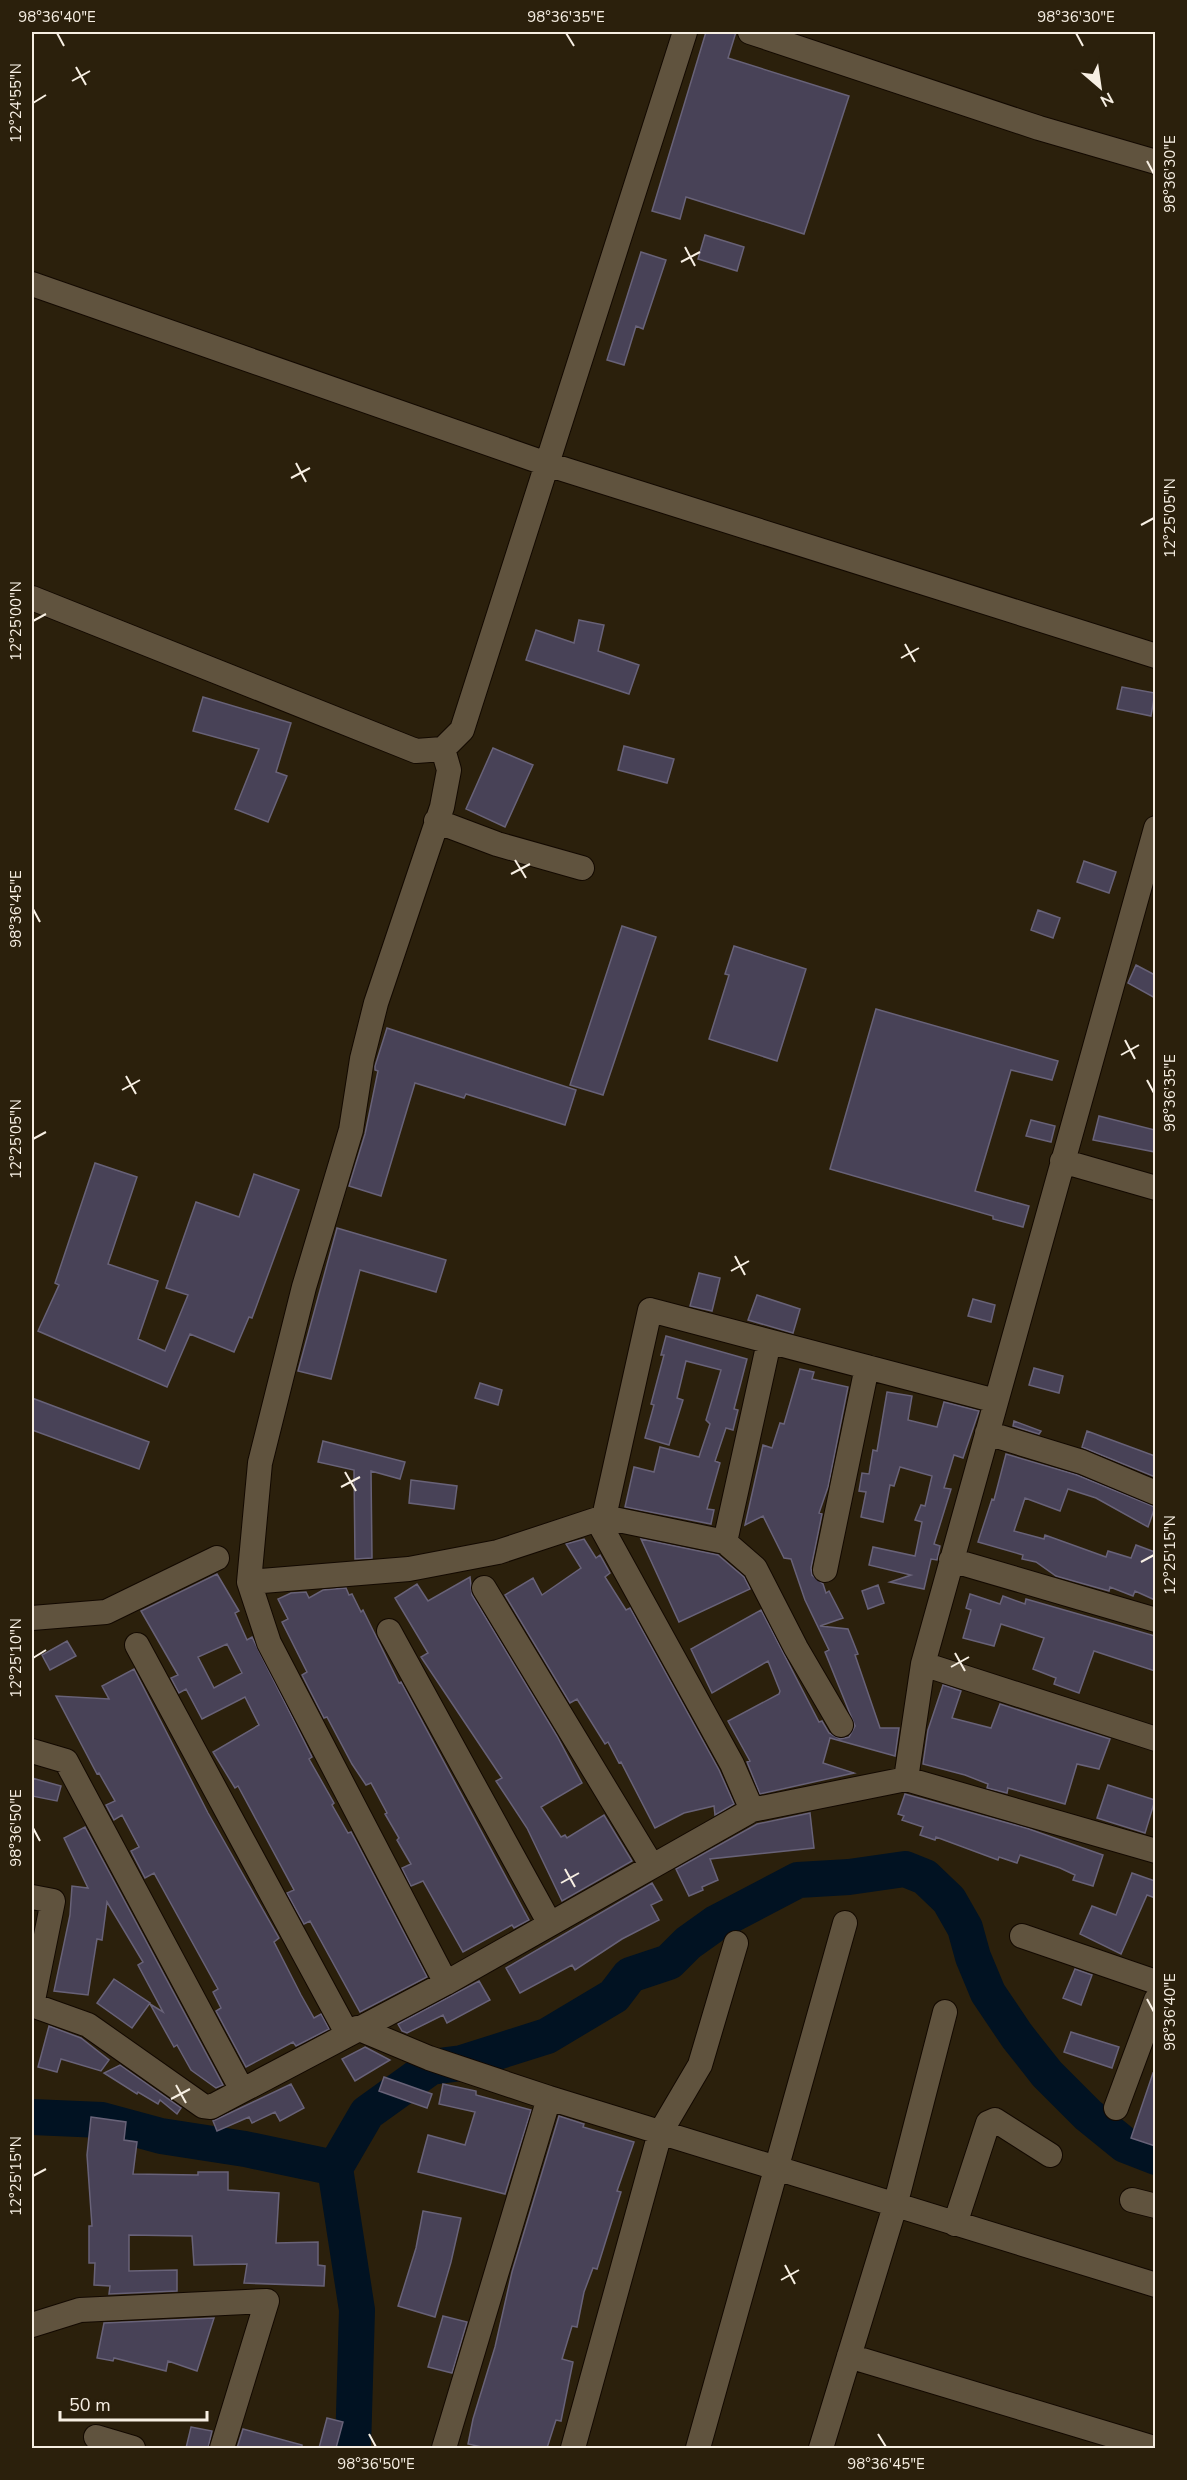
<svg xmlns="http://www.w3.org/2000/svg" width="1187" height="2480" font-family="'Nunito Sans',sans-serif">
<rect width="100%" height="100%" fill="#2b200c"/>
<g fill="none" stroke-linecap="round" stroke-linejoin="round">
<path stroke="#011222" stroke-width="36" d="M32,2117L102,2120L161,2136L245,2149L335,2168L367,2113L431,2067L462,2063L547,2036L614,1996L630,1975L669,1962L688,1943L716,1923L798,1880L849,1877L905,1869L925,1877L949,1900L965,1928L973,1957L988,1993L1017,2036L1047,2074L1088,2115L1125,2145L1156,2157
M335,2168L357,2310L353,2448"/>
</g>
<path fill="#484257" stroke="#686278" stroke-width="1.5" fill-rule="evenodd" d="M706,32H736L728,58L849,96L804,234L686,197L680,219L652,211Z
M705,235L744,247L737,271L698,259Z
M641,252L666,260L643,329L636,326L624,365L607,360Z
M579,620L604,625L598,651L639,665L629,694L526,660L536,630L574,643Z
M1122,687L1155,693L1151,716L1117,709Z
M203,697L291,723L276,772L287,776L268,822L235,809L259,749L193,731Z
M624,746L674,759L667,783L618,770Z
M493,748L533,765L505,827L466,809Z
M1084,861L1116,872L1109,893L1077,882Z
M1038,910L1060,918L1053,938L1031,930Z
M622,926L656,937L603,1095L570,1085Z
M734,946L806,969L777,1061L709,1039L729,975L725,974Z
M1136,965L1155,975V998L1128,983Z
M876,1009L1058,1061L1052,1080L1011,1070L975,1191L1029,1206L1023,1227L993,1219V1216L830,1169Z
M387,1028L576,1090L565,1125L466,1094L464,1098L415,1083L381,1196L349,1186L365,1134L378,1071L375,1070V1066Z
M1099,1116L1155,1130V1152L1093,1140Z
M1031,1120L1055,1126L1051,1142L1026,1136Z
M95,1163L137,1177L108,1264L158,1281L138,1339L165,1351L188,1295L166,1288L196,1202L239,1217L254,1174L299,1190L252,1318L249,1317L234,1352L190,1334L167,1387L38,1331L59,1285L55,1283Z
M337,1228L446,1260L436,1292L360,1270L331,1379L298,1371Z
M699,1273L720,1278L712,1311L690,1306Z
M757,1295L800,1309L793,1333L748,1320Z
M973,1299L995,1305L991,1322L968,1316Z
M666,1336L747,1359L734,1409L738,1410L733,1430L726,1428L715,1461L720,1463L707,1509L714,1510L711,1524L625,1507L634,1467L654,1472L660,1447L699,1457L710,1424L706,1420L721,1370L686,1361L677,1398L683,1400L669,1445L645,1438L654,1405L651,1404L664,1355H661Z
M1034,1368L1063,1376L1059,1393L1029,1385Z
M800,1369L814,1372L812,1379L848,1387L828,1487L819,1513L822,1514L811,1568L812,1575L823,1584L826,1593L829,1591L843,1618L820,1626L848,1629L858,1654L855,1655L880,1728H899L895,1756L830,1738L823,1763L854,1773L760,1794L747,1762L750,1761L728,1721L779,1694L780,1691L768,1661L712,1693L691,1649L761,1610L819,1722L822,1721L829,1733L840,1739L849,1737L855,1726L825,1652L829,1650L805,1600L791,1559L784,1558L763,1516L745,1525L763,1445L772,1448L780,1423L784,1424Z
M480,1383L502,1390L498,1405L475,1398Z
M887,1392L912,1396L908,1420L937,1427L944,1402L979,1411L963,1458L954,1455L944,1488L951,1489L934,1544L940,1546L937,1560L931,1559L924,1589L890,1582L911,1575L869,1565L873,1547L915,1556L922,1522L915,1520L921,1505L925,1506L932,1476L900,1467L894,1486L890,1485L883,1522L861,1517L866,1492L859,1491L862,1473L869,1474L873,1450L877,1451Z
M32,1398L149,1442L139,1469L32,1430Z
M1014,1421L1041,1431L1039,1434L1013,1426Z
M1087,1431L1155,1456V1477L1082,1447Z
M323,1441L405,1462L400,1479L371,1471L372,1558L355,1559L354,1470L318,1462Z
M1006,1454L1077,1475L1155,1507L1148,1527L1096,1498L1068,1489L1060,1511L1025,1498L1014,1531L1044,1539L1045,1535L1106,1557L1108,1551L1131,1558L1136,1545L1155,1552V1600L1135,1591L1133,1596L1110,1587L1109,1591L1056,1576L1036,1562L1022,1559L1023,1555L978,1542L992,1499L994,1500Z
M411,1480L457,1486L454,1509L409,1503Z
M584,1539L596,1558L600,1555L610,1573L605,1577L626,1610L630,1608L719,1770L734,1804L715,1815L714,1806L684,1813L655,1828L621,1762L619,1763L608,1742L605,1744L577,1699L570,1703L505,1595L533,1578L542,1595L581,1568L566,1544Z
M641,1539L718,1555L744,1577L750,1589L679,1622Z
M217,1574L239,1611L235,1613L247,1640L252,1637L312,1757L309,1759L334,1803L332,1805L348,1833L351,1832L357,1843L427,1977L360,2012L310,1921L304,1924L287,1893L294,1890L238,1786L235,1788L213,1752L259,1725L245,1697L202,1719L186,1689L179,1693L171,1678L178,1675L141,1611ZM227,1644L242,1673L214,1688L198,1657Z
M470,1577L472,1595L557,1736L582,1783L541,1807L561,1837L565,1835L567,1838L604,1815L632,1861L562,1901L527,1828L496,1781L502,1778L421,1657L428,1653L395,1598L417,1584L428,1601Z
M878,1585L884,1603L868,1609L862,1591Z
M346,1588L349,1595L352,1594L361,1612L363,1610L399,1683L401,1682L529,1920L514,1928L512,1925L463,1952L423,1881L411,1886L402,1868L411,1864L397,1840L399,1838L385,1814L387,1813L371,1783L366,1785L352,1764L327,1717L324,1718L302,1675L307,1672L282,1622L288,1619L278,1599L291,1593L306,1592L309,1598L323,1590Z
M970,1594L1000,1604L1003,1596L1025,1604L1026,1599L1155,1636V1671L1094,1651L1079,1693L1054,1684L1056,1678L1033,1669L1044,1638L1001,1624L994,1646L963,1638L971,1610L966,1608Z
M67,1641L76,1656L50,1670L42,1655Z
M134,1669L208,1813L279,1938L274,1942L301,1995L314,2018L321,2014L329,2029L296,2046L293,2042L246,2067L216,2011L221,2008L213,1992L218,1989L154,1873L145,1878L131,1851L139,1847L122,1815L114,1820L106,1805L115,1801L99,1773L97,1774L56,1696L109,1699L102,1686Z
M943,1685L961,1691L952,1718L991,1728L1000,1704L1110,1739L1099,1769L1077,1764L1065,1804L1008,1788L1007,1793L987,1788L988,1784L965,1775L923,1764L928,1730Z
M32,1778L61,1786L57,1801L32,1796Z
M1108,1785L1155,1800L1145,1833L1097,1818Z
M905,1794L1029,1829L1103,1855L1093,1886L1073,1880L1075,1875L1060,1868L1020,1855L1017,1863L999,1857L998,1860L936,1837L935,1840L920,1835L923,1827L902,1820L904,1816L898,1814Z
M810,1813L814,1848L710,1859L718,1880L702,1887L703,1890L689,1896L676,1869L757,1824Z
M85,1827L223,2085L216,2088L191,2070L177,2045L174,2047L150,2004L163,2012L138,1965L143,1962L107,1902L102,1940L97,1939L88,1995L54,1991L70,1915L72,1886L88,1888L64,1838Z
M1132,1873L1155,1881V1898L1147,1895L1121,1954L1080,1934L1092,1906L1116,1915Z
M652,1883L662,1900L651,1905L659,1920L622,1939L575,1970L572,1965L520,1993L506,1968Z
M1075,1969L1092,1975L1081,2005L1063,1998Z
M114,1979L150,2003L132,2028L97,2003Z
M479,1981L490,2000L447,2023L443,2015L407,2033L402,2031L398,2024Z
M49,2026L81,2038L109,2060L101,2071L61,2059L57,2072L38,2067Z
M1071,2032L1119,2047L1112,2068L1064,2052Z
M365,2047L390,2060L355,2081L342,2059Z
M120,2065L181,2108L177,2114L160,2100L158,2104L138,2092L137,2094L104,2073Z
M1153,2073L1155,2074V2146L1131,2138Z
M384,2077L432,2094L427,2108L379,2091Z
M291,2084L304,2108L280,2121L275,2112L252,2123L249,2117L217,2131L213,2121Z
M443,2084L476,2091V2095L531,2110L505,2194L418,2172L428,2135L465,2145L475,2112L439,2104Z
M559,2116L584,2124L583,2127L634,2142L617,2191L621,2192L597,2269L593,2268L584,2292L577,2327L572,2326L562,2359L573,2362L561,2421L556,2420L547,2448H486L468,2444L473,2419L495,2347L512,2272Z
M91,2117L126,2122L124,2140L137,2142L133,2174L198,2175V2172H228V2190L279,2193L276,2243L318,2242V2265L325,2266L324,2286L244,2283L247,2264L194,2265L192,2236L129,2235V2271L177,2270V2291L109,2294L110,2286L94,2285L95,2263H89V2226H92L87,2155Z
M423,2211L461,2218L451,2262L435,2317L398,2306L416,2248Z
M443,2316L467,2322L452,2373L428,2367Z
M214,2318L197,2371L168,2361L166,2371L114,2358L113,2361L97,2358L104,2323Z
M327,2418L343,2422L336,2448H319Z
M191,2427L212,2431L208,2448H186Z
M243,2429L302,2445V2448H237Z"/>
<g fill="none" stroke-linecap="round" stroke-linejoin="round">
<g stroke="#130900" stroke-width="26">
<path id="minor" d="M750,32L1039,128L1156,162
M32,284L547,464L1156,656
M32,598L416,751L443,749L462,730L685,32
M443,749L449,770L442,807L376,1003L362,1059L351,1130L304,1287L260,1463L249,1582L269,1643L446,1983
M436,821L497,844L582,868
M1062,1161L1156,1188
M987,1433L1082,1462L1156,1493
M604,1517L650,1310L996,1401
M598,1521L732,1764L752,1810
M725,1542L769,1342
M951,1560L1156,1620
M825,1570L867,1367
M249,1582L409,1569L498,1552L604,1517L725,1542L755,1568L796,1648L841,1725
M484,1588L652,1866
M32,1618L106,1612L217,1558
M389,1631L550,1924
M137,1645L347,2033
M923,1664L1156,1739
M32,1751L66,1761L242,2090
M906,1779L923,1664L1156,828
M32,1897L53,1901L32,2005
M1022,1936L1156,1982
M32,2005L88,2025L203,2106L211,2107L446,1983L752,1810L906,1779L1156,1851
M357,2028L429,2058L549,2098L1156,2285
M1116,2108L1156,2000
M1132,2200L1156,2206
M955,2224L988,2123L995,2120L1050,2155
M32,2325L80,2310L267,2301L222,2448
M849,2356L1154,2448
M96,2437L133,2448
M444,2448L549,2098
M573,2448L660,2133L700,2065L736,1943
M698,2448L845,1923
M821,2448L895,2206L945,2012"/>
</g>
<use href="#minor" stroke="#60533e" stroke-width="24"/>
</g>
<path fill="none" stroke="#f7efe3" stroke-width="2" d="M57,33L64,46M566,33L574,46M1076,33L1083,46M76,67L86,85M72,81L90,71M33,103L46,95M1147,161L1154,174M685,247L695,266M681,262L700,252M296,463L306,482M291,478L310,468M1141,525L1154,518M33,621L46,614M905,644L915,662M901,658L919,648M515,860L526,878M511,874L530,864M33,909L40,922M1125,1040L1135,1059M1121,1055L1139,1045M126,1076L136,1094M1147,1080L1154,1093M122,1090L140,1080M33,1139L46,1132M735,1256L745,1275M731,1271L749,1261M345,1472L356,1491M341,1487L360,1477M1141,1562L1154,1555M955,1653L965,1671M33,1658L46,1650M951,1667L969,1657M33,1828L40,1841M565,1869L575,1887M561,1883L579,1873M1147,1999L1154,2012M176,2085L186,2103M171,2099L190,2089M33,2176L46,2169M785,2265L795,2284M781,2280L799,2270M369,2434L376,2447M878,2434L886,2447"/>
<rect width="1187" height="2480" fill="none" stroke="#2b200c" stroke-width="66"/>
<g transform="translate(1100 87) rotate(151)" stroke="#2b200c" stroke-width="4.5" paint-order="stroke">
<path d="M0-4.5L10 22L0 15L-10 22Z" fill="#f7efe3"/>
<text y="-9" font-size="16" font-weight="bold" text-anchor="middle" fill="#f7efe3">N</text>
</g>
<path d="M60 2411v9h147v-9" fill="none" stroke="#f7efe3" stroke-width="3"/>
<text x="69" y="2411" font-size="18" fill="#f7efe3" stroke="#2b200c" stroke-width="4.5" paint-order="stroke">50 m</text>
<rect x="33" y="33" width="1121" height="2414" fill="none" stroke="#f7efe3" stroke-width="2"/>
<g font-size="15" text-anchor="middle" fill="#f7efe3">
<text x="57" y="22">98°36'40"E</text>
<text x="566" y="22">98°36'35"E</text>
<text x="1076" y="22">98°36'30"E</text>
<text transform="translate(16 103) rotate(-90)" y="5">12°24'55"N</text>
<text transform="translate(1170 174) rotate(-90)" y="5">98°36'30"E</text>
<text transform="translate(1170 518) rotate(-90)" y="5">12°25'05"N</text>
<text transform="translate(16 621) rotate(-90)" y="5">12°25'00"N</text>
<text transform="translate(16 909) rotate(-90)" y="5">98°36'45"E</text>
<text transform="translate(1170 1093) rotate(-90)" y="5">98°36'35"E</text>
<text transform="translate(16 1139) rotate(-90)" y="5">12°25'05"N</text>
<text transform="translate(1170 1555) rotate(-90)" y="5">12°25'15"N</text>
<text transform="translate(16 1658) rotate(-90)" y="5">12°25'10"N</text>
<text transform="translate(16 1828) rotate(-90)" y="5">98°36'50"E</text>
<text transform="translate(1170 2012) rotate(-90)" y="5">98°36'40"E</text>
<text transform="translate(16 2176) rotate(-90)" y="5">12°25'15"N</text>
<text x="376" y="2469">98°36'50"E</text>
<text x="886" y="2469">98°36'45"E</text>
</g>
</svg>
